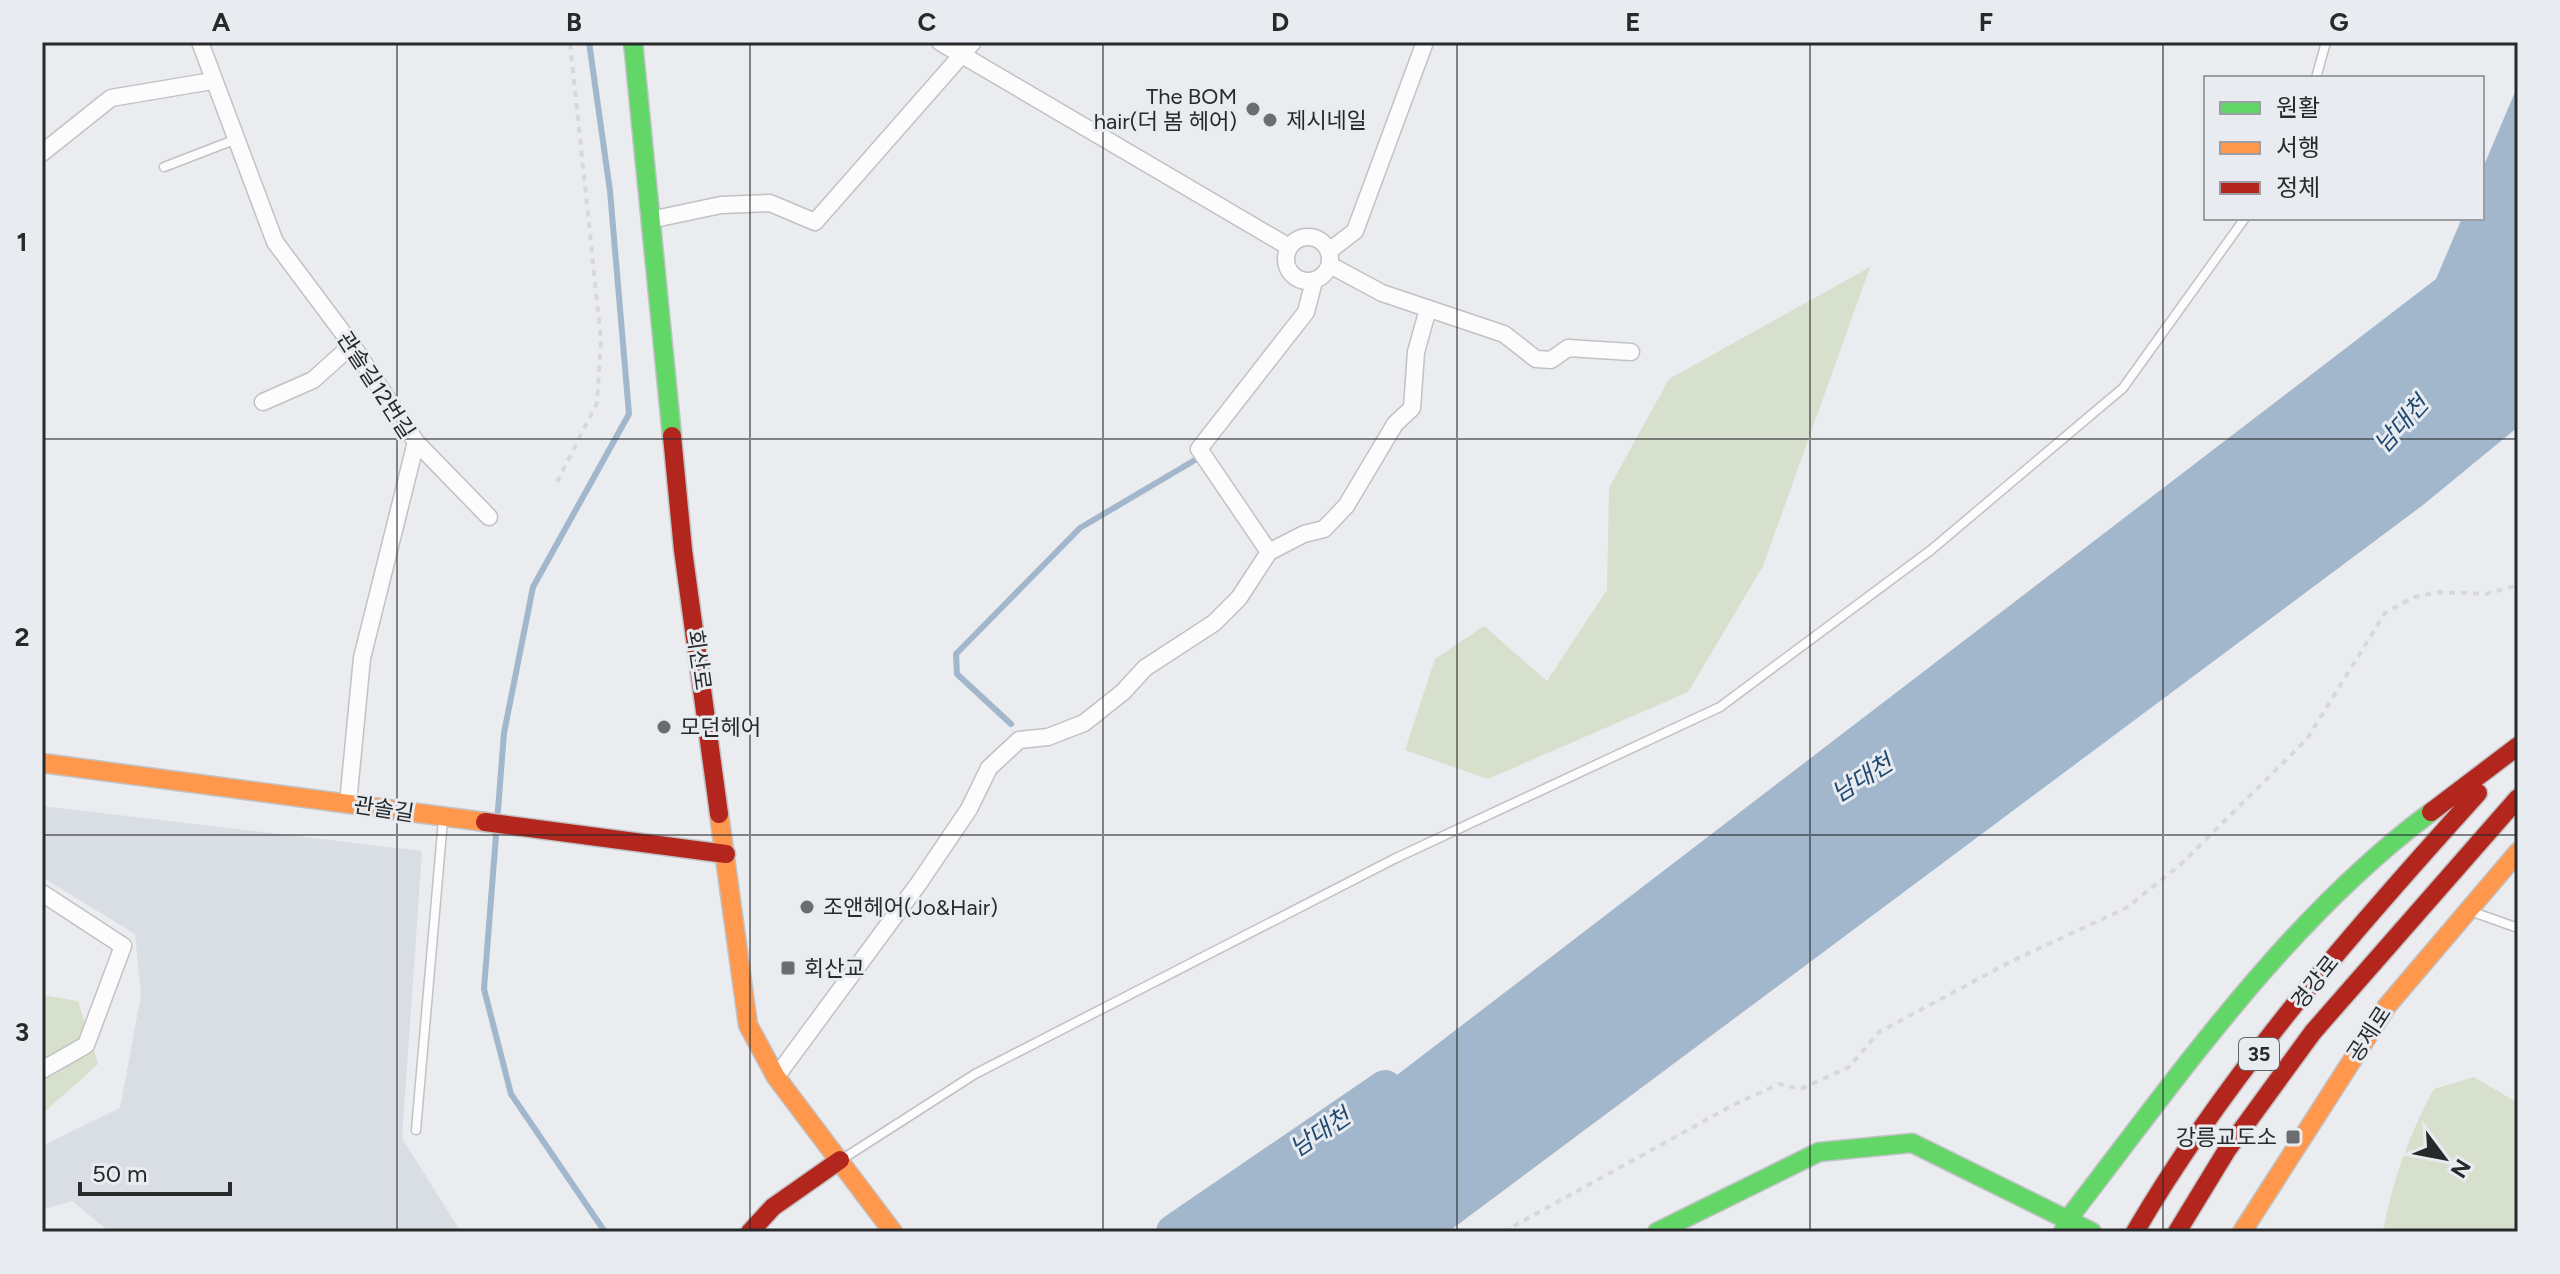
<svg xmlns="http://www.w3.org/2000/svg" width="2560" height="1274" font-family="Figtree,'Noto Sans KR',sans-serif">
<rect width="100%" height="100%" fill="#eaecef"/>
<path fill="#d9dde4" d="M42,806L422,851L402,1138L461,1232H110L72,1201L42,1210V1146L120,1108L141,995L135,934L42,877Z"/>
<path fill="#d7dfcd" d="M1870,267L1763,566L1688,692L1488,779L1405,750L1435,659L1484,626L1547,681L1607,590L1609,488L1669,379Z
M42,995L78,1001L98,1064L42,1114Z
M2474,1077L2518,1103V1232H2383C2392,1181 2409,1135 2434,1089Z"/>
<path fill="#a3b7cc" d="M2518,85V427L2423,505L1448,1232H1192L2436,279L2462,218H2482V170Z"/>
<g fill="none" stroke-linecap="round" stroke-linejoin="round">
<path stroke="#a3b7cc" stroke-width="6" d="M589,42L610,191L629,414L533,587L504,733L484,989L511,1094L605,1232
M1011,724L957,674L956,654L1080,528L1195,460"/>
<path stroke="#a3b7cc" stroke-width="36" d="M1174,1232L1385,1088"/>
<g stroke="#c0c2c4" stroke-width="11">
<path id="lane" d="M2316,78L2326,42
M164,167L234,140
M2470,911L2518,928
M416,1130L443,820
M844,1158L975,1074L1396,858L1720,707L1931,550L2123,388L2245,218"/>
</g>
<g stroke="#c0c2c4" stroke-width="19">
<path id="street" d="M200,42L275,242L352,345L416,442L362,658L348,803
M940,42L1289,247
M42,153L111,98L212,81
M650,220L721,205L770,203L815,222L973,42
M1286 259a22 22 0 1 1 44 0a22 22 0 1 1-44 0Z
M1329,251L1355,231L1425,42
M1330,265L1382,293L1504,334L1536,359L1551,360L1568,348L1631,352
M263,402L313,380L352,345
M416,442L489,517
M1269,552L1304,534L1324,529L1346,506L1395,424L1412,408L1416,352L1428,309
M42,893L123,946L86,1045L42,1070
M776,1077L919,883L969,809L989,768L1019,740L1048,737L1084,723L1123,692L1145,668L1214,623L1239,598L1269,552L1199,449L1306,312L1314,281"/>
</g>
<g stroke="#c0c2c4" stroke-width="21">
<path id="fast" d="M633,42L672,436
M1657,1232L1819,1152L1912,1143L2092,1232
M2063,1232L2068,1219C2178,1077 2285,921 2431,812"/>
</g>
<g stroke="#c0c2c4" stroke-width="21">
<path id="slow" d="M42,763L485,822
M719,814L748,1025L776,1077L893,1232
M2242,1232L2387,1006L2518,852"/>
</g>
<g stroke="#c0c2c4" stroke-width="21">
<path id="jam" d="M672,436L683,550L719,814
M2431,812L2518,746
M485,822L726,854
M750,1232L773,1207L840,1160
M2135,1232C2227,1074 2356,928 2478,793
M2177,1232L2227,1150L2313,1032L2518,798"/>
</g>
<path stroke="#d7d8d8" stroke-width="4" stroke-dasharray="6 6" stroke-linecap="butt" d="M557,482L597,403L601,340L570,42
M1503,1232L1735,1104L1779,1084L1801,1089L1849,1067L1879,1032L2012,961L2126,908L2179,866L2307,739L2385,613L2414,597L2439,592L2486,594L2518,585"/>
<use href="#lane" stroke="#fcfcfd" stroke-width="8"/>
<use href="#street" stroke="#fcfcfd" stroke-width="16"/>
<use href="#fast" stroke="#63d668" stroke-width="18"/>
<use href="#slow" stroke="#ff974d" stroke-width="18"/>
<use href="#jam" stroke="#b3261e" stroke-width="18"/>
</g>
<path fill="none" stroke="#28292b" stroke-width="2" stroke-opacity="0.55" d="M397,42V1232M750,42V1232M1103,42V1232M1457,42V1232M1810,42V1232M2163,42V1232M42,439H2518M42,835H2518"/>
<g fill="#6c6d70" stroke="#e8ecf1" stroke-width="3">
<circle cx="1253" cy="109" r="8"/>
<circle cx="1270" cy="120" r="8"/>
<circle cx="664" cy="727" r="8"/>
<circle cx="807" cy="907" r="8"/>
<rect x="780" y="960" width="16" height="16" rx="4"/>
<rect x="2285" y="1129" width="16" height="16" rx="4"/>
</g>
<g text-anchor="middle" dominant-baseline="central" stroke-width="6" stroke-linejoin="round" paint-order="stroke">
<rect fill="#e8ecf1" stroke="#626466" stroke-width="2" x="2239" y="1038" width="40" height="32" rx="6"/>
<g font-size="20" font-weight="bold" fill="#28292b">
<text x="2259" y="1054">35</text>
</g>
<g font-size="22" fill="#28292b" stroke="#e8ecf1" text-anchor="start">
<text x="1237" y="96" text-anchor="end">The BOM<tspan x="1237" dy="25">hair(더 봄 헤어)</tspan></text>
<text x="1286" y="120">제시네일</text>
<text x="680" y="727">모던헤어</text>
<text x="823" y="907">조앤헤어(Jo&amp;Hair)</text>
<text x="804" y="968">회산교</text>
<text x="2277" y="1137" text-anchor="end">강릉교도소</text>
</g>
<g font-size="22" fill="#28292b" stroke="#e8ecf1">
<text transform="translate(376 385) rotate(57)">관솔길12번길</text>
<text transform="translate(699 660) rotate(82)">회산로</text>
<text transform="translate(384 809) rotate(9)">관솔길</text>
<text transform="translate(2315 982) rotate(-52)">경강로</text>
<text transform="translate(2369 1034) rotate(-57)">공제로</text>
</g>
<g font-size="24" font-style="italic" fill="#1f4971" stroke="#e8ecf1">
<text transform="translate(2401 424) rotate(-48)">남대천</text>
<text transform="translate(1862 778) rotate(-32)">남대천</text>
<text transform="translate(1320 1132) rotate(-34)">남대천</text>
</g>
</g>
<rect width="2560" height="1274" fill="none" stroke="#e8ecf1" stroke-width="88"/>
<rect x="2204" y="76" width="280" height="144" fill="#e8ecf1" stroke="#9b9ea2" stroke-width="2"/>
<rect x="2220" y="102" width="40" height="12" fill="#63d668" stroke="#9b9ea2" stroke-width="2"/>
<text x="2276" y="116" font-size="24" fill="#28292b">원활</text>
<rect x="2220" y="142" width="40" height="12" fill="#ff974d" stroke="#9b9ea2" stroke-width="2"/>
<text x="2276" y="156" font-size="24" fill="#28292b">서행</text>
<rect x="2220" y="182" width="40" height="12" fill="#b3261e" stroke="#9b9ea2" stroke-width="2"/>
<text x="2276" y="196" font-size="24" fill="#28292b">정체</text>
<g transform="translate(2444 1158) rotate(122)" stroke="#e8ecf1" stroke-width="6" paint-order="stroke">
<path d="M0-6L14 30L0 20L-14 30Z" fill="#28292b"/>
<text y="-12" font-size="22" font-weight="bold" text-anchor="middle" fill="#28292b">N</text>
</g>
<path d="M80 1182v12h150v-12" fill="none" stroke="#28292b" stroke-width="4"/>
<text x="92" y="1182" font-size="24" fill="#28292b" stroke="#e8ecf1" stroke-width="6" paint-order="stroke">50 m</text>
<rect x="44" y="44" width="2472" height="1186" fill="none" stroke="#28292b" stroke-width="3"/>
<g font-size="26" text-anchor="middle" font-weight="bold" fill="#28292b">
<text x="221" y="31">A</text>
<text x="574" y="31">B</text>
<text x="927" y="31">C</text>
<text x="1280" y="31">D</text>
<text x="1633" y="31">E</text>
<text x="1986" y="31">F</text>
<text x="2339" y="31">G</text>
<text x="22" y="251">1</text>
<text x="22" y="646">2</text>
<text x="22" y="1041">3</text>
</g>
</svg>
